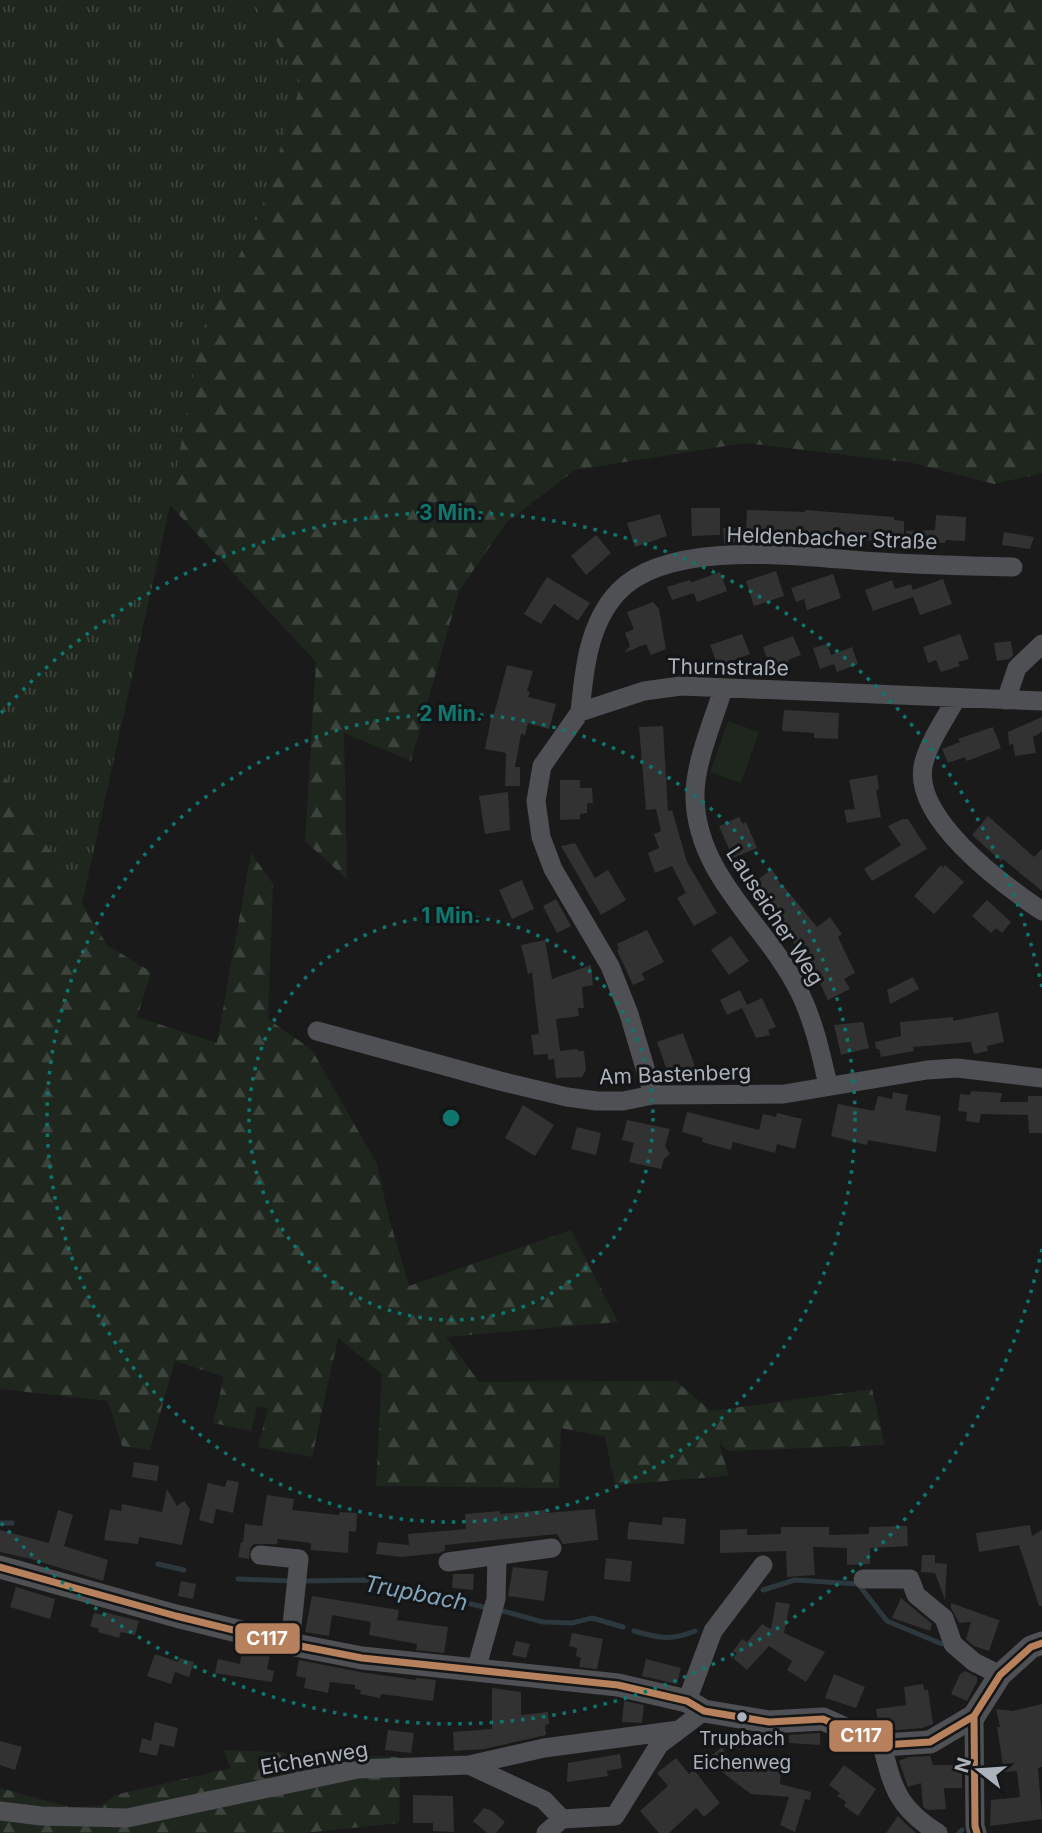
<svg xmlns="http://www.w3.org/2000/svg" width="1042" height="1833" font-family="Inter,sans-serif">
<defs>
<pattern id="grass-tufts" width="24" height="20" patternUnits="userSpaceOnUse" patternTransform="scale(1.75)"><rect width="24" height="20" fill="#1e261e"/><path d="M3 7l-1-3M5 7V3M7 7l1-3M15 17l-1-3M17 17v-4M19 17l1-3" fill="none" stroke="#3c433d"/></pattern>
<pattern id="forest-firs" width="22" height="20" patternUnits="userSpaceOnUse" patternTransform="scale(1.75)"><rect width="22" height="20" fill="#1e261e"/><path d="M5 1l3.5 6h-7zM16 11l3.5 6h-7z" fill="#3c433d"/></pattern>
</defs>
<rect width="100%" height="100%" fill="#1a1a1b"/>
<path fill="url(#grass-tufts)" d="M0,0H253L301,84L259,215L201,333L170,505L82,904L0,768Z"/>
<path fill="url(#forest-firs)" d="M253,0H1042V473L994,484L913,463L745,443L575,470L506,523L459,591L411,761L344,733L347,879L305,841L316,662L170,505L201,333L259,215L301,84Z
M0,768L107,945L151,972L137,1017L217,1043L251,853L273,884L268,1019L312,1050L377,1164L389,1218L409,1286L571,1230L618,1322L446,1337L479,1382L676,1381L711,1411L872,1389L885,1445L728,1451L719,1443L729,1476L615,1485L605,1437L561,1428L559,1488L376,1486L382,1374L338,1338L312,1457L258,1447L268,1408L257,1407L251,1431L213,1423L224,1377L175,1361L150,1450L122,1446L108,1401L0,1389Z
M223,1750L401,1757L399,1823L304,1833H0V1788L70,1807L101,1806L115,1795L231,1768Z"/>
<path fill="#1e261e" d="M728,721L759,732L741,783L710,772Z"/>
<g fill="none" stroke-linecap="round" stroke-linejoin="round">
<path stroke="#2c383e" stroke-width="5" d="M0,1523H12
M158,1564L184,1570
M238,1579L290,1581
M303,1581L369,1580L488,1608
M763,1590L795,1580L858,1584L887,1621L942,1644
M499,1610L543,1622L572,1623L592,1618L623,1627
M634,1631C659,1638 671,1641 695,1631
M959,1833L962,1830"/>
</g>
<path fill="#323233" d="M691,508H720V535L692,536Z
M747,510L805,512V510L894,517V520L904,521V541L826,540V536L804,535V532L746,533Z
M660,514L667,536L635,547L627,523Z
M936,515L966,517L965,541L946,540L945,543L926,542V546H908L906,531L935,530Z
M723,528H740V542L724,543Z
M1004,532L1034,537L1030,549L1002,545Z
M596,535L611,553L586,575L571,556Z
M776,571L784,596L754,606L746,581Z
M720,572L727,591L697,602L690,583Z
M833,574L841,598L807,610L804,599L796,602L791,588Z
M547,577L590,603L578,621L554,604L541,624L524,614Z
M943,579L952,604L920,615L913,597L873,611L865,590L892,580L895,589L911,584L913,590Z
M690,580L694,593L672,600L667,587Z
M653,602L659,609L666,649L651,655L646,644L624,653L630,646L625,633L634,629L627,612Z
M742,634L750,654L718,666L710,645Z
M960,634L969,659L958,662L960,666L941,672L936,660L928,663L923,647Z
M793,636L801,655L788,660L789,665L772,672L763,647Z
M1011,641L1013,655L1009,659L997,661L994,643Z
M827,644L831,655L852,647L858,664L837,672L834,664L820,669L813,648Z
M507,665L533,671L527,691L530,692L528,697L556,704L549,729L528,723L525,735L521,734L515,767H520V786H505L506,753L485,749L491,718H493Z
M784,710L839,713L838,739L814,738V733L782,731Z
M1042,717V732L1033,737L1036,753L1015,756L1013,744L1009,745L1008,732Z
M663,726L668,811L672,810L687,862L717,913L694,926L677,898L686,893L672,866L655,873L648,853L659,848L654,834L661,831L656,809L646,810L639,727Z
M993,727L1001,748L967,761L965,757L948,763L942,749L960,742L958,739Z
M877,775L879,789L876,790L881,817L847,823L844,810L855,809L849,780Z
M560,780H580V788H592L593,803H587V813L580,814V819L560,820Z
M508,792L510,830L485,834L479,796Z
M988,816L1034,857L1042,849V891L1003,859L1001,861L972,835Z
M739,817L743,824L746,822L757,848L733,858L719,826Z
M903,819H908L927,849L872,881L864,869L901,845L888,826Z
M575,843L595,878L608,870L626,900L601,915L561,846Z
M941,865L943,868L945,865L964,882L934,914L914,896Z
M772,869L781,885L782,884L817,927L830,917L842,934L838,937L855,973L844,979L850,989L828,1000L817,977L813,978L796,952L799,950L752,884Z
M522,880L534,909L512,919L499,890Z
M556,899L571,926L557,933L543,906Z
M987,900L1011,922L1002,933L996,928L991,933L972,916Z
M647,930L664,962L642,973L645,980L633,985L617,950L619,949L617,944Z
M731,936L749,961L729,975L711,950Z
M545,940L552,979L591,965L593,985L582,987L584,1008H578L579,1016L556,1019L560,1051L577,1049L578,1051H584L586,1070L582,1077L556,1078L554,1059L548,1060V1054L534,1055L531,1035L539,1034L532,972L528,974L521,945Z
M913,977L919,989L890,1004L887,990Z
M740,990L747,1005L762,998L776,1027L768,1030L770,1035L756,1038L742,1008L727,1015L720,1000Z
M998,1012L1004,1042L987,1046L988,1051L974,1054L971,1042L913,1047L914,1051L881,1057L879,1049H876L875,1042L901,1036L900,1022L953,1017V1021Z
M863,1022L869,1048L841,1055L834,1025Z
M683,1033L695,1067L669,1076L657,1042Z
M971,1091L1002,1093L1000,1102H1028V1096H1042V1133H1029L1028,1115L981,1114L979,1123L966,1121L967,1112L958,1111L960,1094L970,1095Z
M893,1092L908,1095L905,1110L941,1116L936,1152L868,1140L867,1145L831,1136L838,1104L874,1111L878,1096L892,1099Z
M523,1105L554,1125L535,1156L505,1138Z
M687,1112L759,1130L763,1114L776,1117L777,1113L802,1119L795,1149L777,1144L775,1153L733,1142L731,1150L702,1142L703,1138L682,1132Z
M627,1120L670,1129L665,1146L670,1154L664,1159L661,1169L629,1162L634,1143L622,1140Z
M577,1127L601,1133L596,1155L571,1149Z
M134,1462L159,1466L157,1481L132,1477Z
M227,1480L239,1482L233,1513L216,1509L213,1524L199,1520L208,1483L225,1487Z
M167,1489L177,1506L184,1501L190,1509L182,1545L139,1537L138,1544L104,1540L110,1509L121,1511L122,1504L162,1512Z
M267,1495L294,1499L292,1510L339,1515L340,1512L357,1513L356,1532L349,1531L348,1553L311,1550V1543L278,1539L277,1544H254L250,1548L249,1559L238,1557L241,1542H243L245,1524L262,1526Z
M595,1509L598,1540L563,1544L557,1534L445,1545V1550L440,1553L401,1557L376,1554L378,1542L409,1545L408,1534L466,1529L465,1514L500,1511V1514L545,1510V1513Z
M58,1510L73,1515L64,1546L108,1560L103,1581L31,1559L0,1552V1530L49,1543Z
M663,1517L686,1519L684,1544L627,1539L629,1522L662,1525Z
M1030,1525L1032,1536L1042,1530V1606H1039L1019,1545L979,1552L976,1533Z
M907,1526L908,1546L870,1548V1564L847,1565V1548L813,1547L815,1575L787,1577L786,1551L720,1553V1530L747,1529V1535L781,1534V1527H829V1535L869,1534V1527Z
M922,1555H935V1563L947,1564L945,1600L935,1573L921,1572Z
M606,1558L632,1561L630,1582L604,1579Z
M513,1567L548,1571L544,1601L508,1596Z
M453,1574H474L473,1590L452,1588Z
M181,1581L196,1584L193,1599L178,1596Z
M16,1587L55,1599L50,1619L10,1607Z
M312,1596L399,1610L397,1620L448,1627L444,1653L416,1650L417,1644L369,1635L371,1622L332,1615L329,1636L305,1632Z
M901,1598L932,1624L930,1631L892,1618Z
M776,1602L790,1604L784,1633L825,1652L806,1682L787,1670L792,1661L769,1646L747,1670L733,1658L737,1654L733,1651L742,1639L747,1642L762,1624L771,1629Z
M951,1603L1001,1621L999,1622L989,1651L974,1646L966,1639L971,1622L959,1623L951,1608Z
M104,1612L139,1621L135,1635L121,1632L119,1638L98,1632L99,1629L90,1626L94,1613L103,1615Z
M572,1633L603,1639L597,1669L579,1667L581,1658L576,1656L577,1648L569,1646Z
M516,1641L530,1644L526,1658L512,1655Z
M242,1649L270,1654L267,1669L274,1671L272,1682L215,1673L218,1659L240,1664Z
M155,1654L178,1662L180,1658L194,1662L189,1677L175,1672L177,1666L171,1684L147,1676Z
M646,1659L681,1668L677,1684L642,1676Z
M299,1660L360,1672L416,1680V1678L436,1680L433,1701L389,1695L381,1694L380,1698L360,1694L361,1690L355,1689V1685L330,1682L328,1693L304,1688L306,1678L296,1676Z
M965,1671L977,1677V1682L967,1701L951,1694L960,1674Z
M834,1674L865,1687L856,1708L825,1698Z
M923,1684L924,1690H928L933,1724L922,1728L885,1731L879,1728L876,1709L906,1705L904,1687Z
M492,1688L521,1692V1715L548,1712L549,1724L545,1725L546,1735L484,1749L454,1751L453,1732L492,1729Z
M624,1701L644,1705L642,1723L622,1722Z
M1042,1704V1767L1038,1768L1042,1819L990,1826L991,1800L1020,1797L1017,1771L1004,1772L997,1727H1000L996,1709L1013,1711Z
M155,1722L178,1728L174,1747L160,1744L157,1756L139,1752L142,1738L151,1741Z
M388,1730L414,1733L411,1753L385,1750Z
M820,1733V1745L789,1743V1735Z
M0,1741L22,1747L15,1770L0,1765Z
M722,1747L729,1759L735,1755L753,1769L782,1757L780,1784L811,1792L810,1800L805,1799L795,1832L780,1825L789,1797L751,1794L706,1760Z
M620,1754L622,1768L607,1771L608,1776L567,1782L568,1763Z
M930,1756L933,1765H962V1788H944L946,1809L928,1810L923,1807L921,1783L908,1787L899,1761L909,1757Z
M676,1758L689,1774L694,1770L720,1803L704,1817L696,1808L669,1833H659L640,1811L668,1786L657,1773Z
M844,1765L876,1789L858,1816L844,1806L846,1802L837,1796L840,1793L829,1785Z
M413,1795L453,1796L454,1832L433,1831V1823H413Z
M484,1808L492,1811L505,1822L496,1833H487L473,1821Z
M898,1816L906,1824L916,1833H886Z"/>
<g fill="none" stroke-linecap="round" stroke-linejoin="round">
<path stroke="#4e5054" stroke-width="19" d="M723,689C713,722 694,764 695,798C697,878 768,926 800,993C814,1022 821,1054 828,1085
M956,699C945,719 930,740 924,762C909,816 1002,884 1042,911
M1006,700L1017,668L1042,644
M580,712C584,671 588,624 618,592C670,536 810,558 880,562C924,565 968,566 1013,567
M317,1031L500,1081L567,1097L597,1101H623L653,1095L784,1094L927,1070L957,1068L1042,1078
M653,1095L629,1014L610,966L553,869L541,837L536,801L542,766L580,712L644,691L681,686L1042,701
M260,1555L299,1559L290,1644
M448,1562L552,1548
M863,1579H910L916,1595L944,1618L953,1644L974,1662L1000,1675
M476,1670L496,1599L497,1557
M687,1701L713,1631L763,1565
M974,1716L975,1826L977,1833
M882,1745C893,1789 898,1808 938,1833
M469,1765L544,1800L562,1819
M0,1811L41,1816L127,1818L358,1769L469,1765L544,1748L679,1730
M546,1833L562,1819L615,1816L659,1745L704,1711"/>
<path stroke="#4e5054" stroke-width="23" d="M0,1567L176,1616L290,1644L362,1658L618,1685L687,1701L704,1711L769,1722L823,1719L882,1745L930,1742L974,1716L1000,1675L1031,1647L1042,1643"/>
<g stroke="#141517" stroke-width="12">
<path id="bus-1" d="M0,1567L176,1616L290,1644L362,1658L618,1685L687,1701L704,1711L769,1722L823,1719L882,1745L930,1742L974,1716L1000,1675L1031,1647L1042,1643
M974,1716L975,1826L977,1833"/>
</g>
<use href="#bus-1" stroke="#b6815c" stroke-width="7"/>
</g>
<g fill="none" stroke="#0f766e" stroke-width="3.5" stroke-dasharray="3.5 7">
<circle cx="451" cy="1118" r="202"/>
<circle cx="451" cy="1118" r="404"/>
<path d="M1042 1249A605 605 0 0 1 1 1523M1 713A605 605 0 0 1 1042 987"/>
</g>
<circle fill="#abb2bc" stroke="#141517" stroke-width="2.5" cx="742" cy="1717" r="6"/>
<g text-anchor="middle" dominant-baseline="central" stroke-width="6" stroke-linejoin="round" paint-order="stroke">
<g font-size="19" fill="#abb2bc" stroke="#141517">
<text x="742" y="1738">Trupbach<tspan x="742" dy="24">Eichenweg</tspan></text>
</g>
<g font-size="21" fill="#abb2bc" stroke="#141517">
<text transform="translate(832 538) rotate(2)">Heldenbacher Straße</text>
<text transform="translate(728 667) rotate(1)">Thurnstraße</text>
<text transform="translate(775 916) rotate(57)">Lauseicher Weg</text>
<text transform="translate(675 1074) rotate(-2)">Am Bastenberg</text>
<text transform="translate(314 1758) rotate(-10)">Eichenweg</text>
</g>
<g font-size="23" font-style="italic" fill="#80a4b9" stroke="#141517">
<text transform="translate(416 1593) rotate(11)">Trupbach</text>
</g>
</g>
<circle cx="451" cy="1118" r="10" fill="#0f766e" stroke="#141517" stroke-width="3.5"/>
<g font-size="21" text-anchor="middle" font-weight="bold" fill="#0f766e" stroke="#141517" stroke-width="6" stroke-linejoin="round" paint-order="stroke">
<text x="451" y="520">3 Min.</text>
<text x="451" y="721">2 Min.</text>
<text x="451" y="923">1 Min.</text>
</g>
<g stroke="#141517" stroke-width="2.5">
<rect x="234" y="1622" width="67" height="33" rx="7" fill="#b6815c"/>
<rect x="828" y="1719" width="66" height="34" rx="7" fill="#b6815c"/>
</g>
<g font-size="19" text-anchor="middle" font-weight="bold" fill="#fff">
<text x="267" y="1645">C117</text>
<text x="861" y="1742">C117</text>
</g>
<g transform="translate(979 1770) rotate(287)" stroke="#141517" stroke-width="5" paint-order="stroke">
<path d="M0-5L12 26L0 18L-12 26Z" fill="#abb2bc"/>
<text y="-10" font-size="19" font-weight="bold" text-anchor="middle" fill="#abb2bc">N</text>
</g>
</svg>
